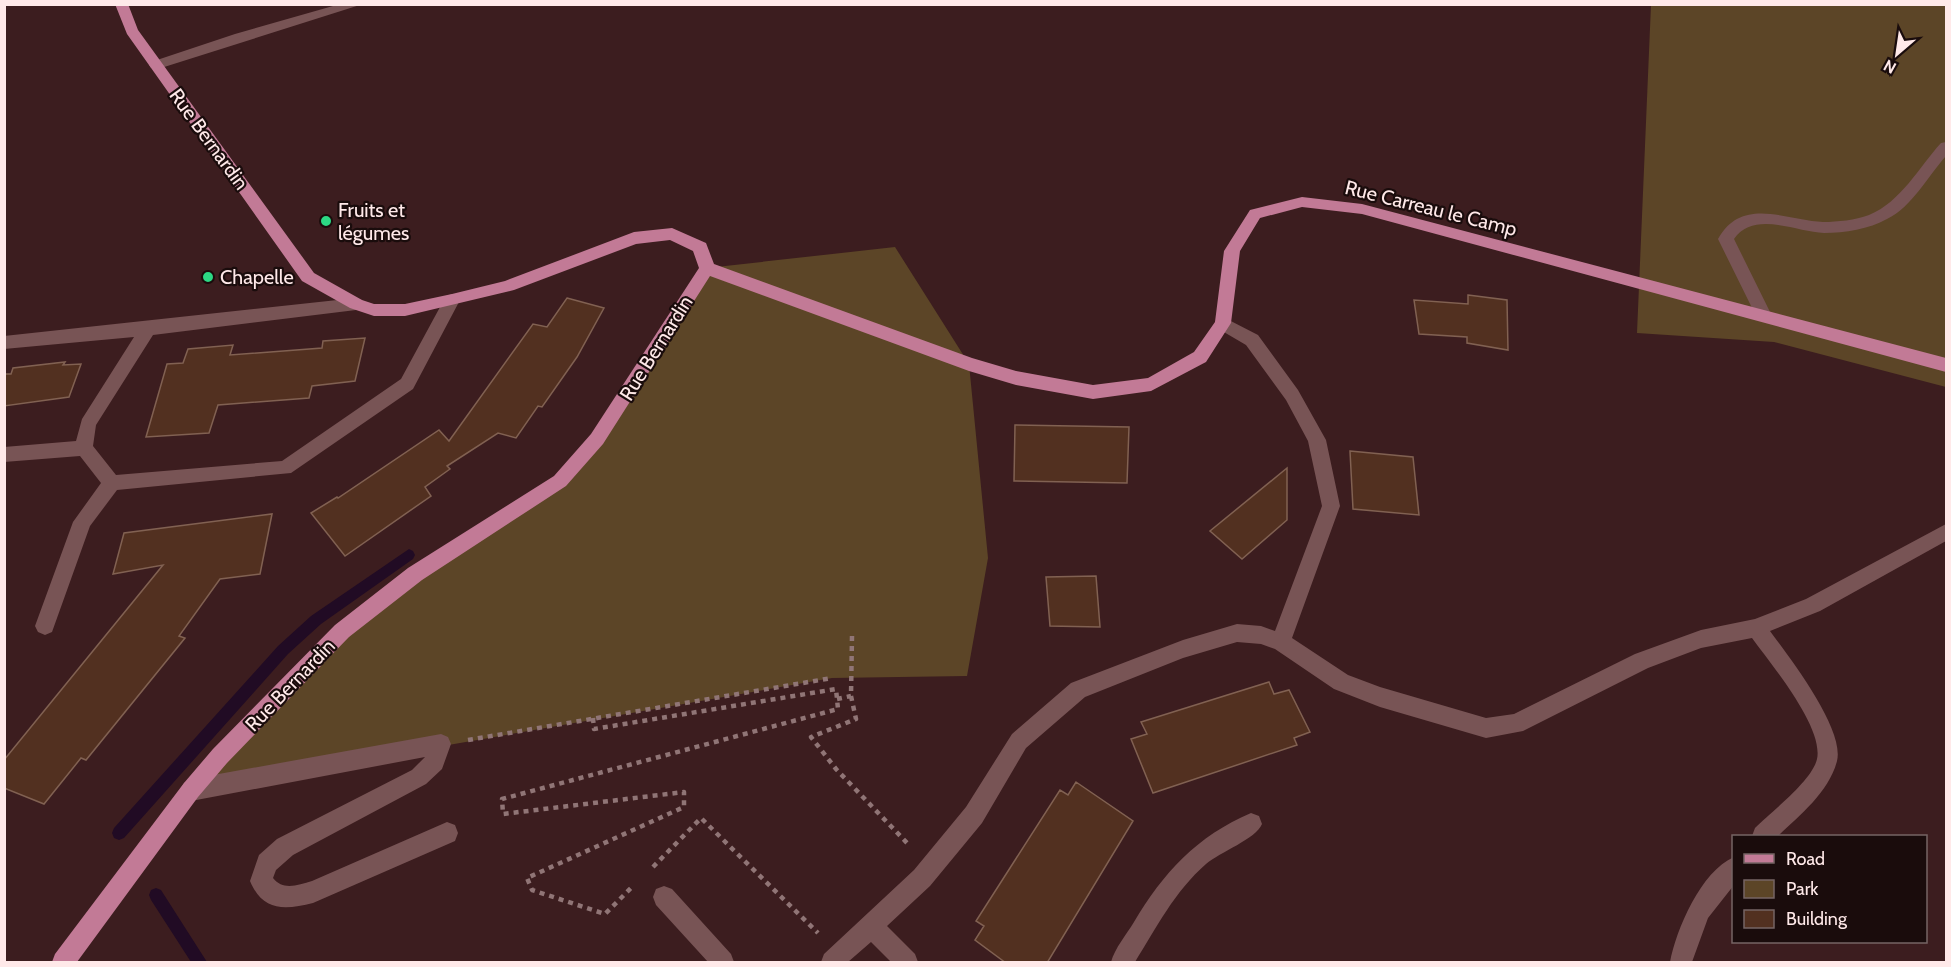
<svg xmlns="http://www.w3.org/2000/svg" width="1951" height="967" font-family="Cabin,sans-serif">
<rect width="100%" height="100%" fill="#3c1d1f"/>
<path fill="#5c4527" d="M1651,5H1946V387L1774,342L1637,333Z
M895,247L969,364L988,558L967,676L832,678L191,790L342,631L560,481L707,268Z"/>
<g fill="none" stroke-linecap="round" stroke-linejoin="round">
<path fill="#210b24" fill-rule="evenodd" d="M409,549L413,551L415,555L413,559L321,624L288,654L124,838L119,840L114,838L112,833L114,828L278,646L311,616Z
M156,888L161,890L207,962H191L151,900L149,895L151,890Z"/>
</g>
<path fill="#523020" stroke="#816152" stroke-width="1.5" d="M1468,295L1507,300L1508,350L1467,343V337L1419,334L1414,300L1468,304Z
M567,298L604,308L577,357L542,407L538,406L516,438L498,433L447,466L450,469L425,487L431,496L345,556L311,513L337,497L338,498L439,430L449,441L533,324L547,327Z
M365,338L355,381L312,386L309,398L218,405L209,433L146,437L167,364L183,363L188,349L233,345L230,355L322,348L323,341Z
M65,362L63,365L81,364L69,397L4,406V374H11L13,368Z
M1015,425L1129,427L1127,483L1014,481Z
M1350,451L1413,457L1419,515L1353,509Z
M1287,468V520L1242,559L1210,531Z
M272,514L260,574L220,579L179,636L185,638L86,760L81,758L44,804L4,788V760L163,565L113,574L124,533Z
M1096,576L1100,627L1050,626L1046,577Z
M1269,682L1274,694L1289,690L1310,732L1294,738L1297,745L1153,793L1131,739L1147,734L1141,722Z
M1076,782L1133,821L1047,963H1006L975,940L984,926L976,921L1060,790L1068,795Z"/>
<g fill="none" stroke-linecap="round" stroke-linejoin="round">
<path stroke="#907576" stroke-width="4.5" stroke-dasharray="5 5" stroke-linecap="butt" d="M852,636L851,696L856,719L811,737L836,769L909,845
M837,699L851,696
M593,718L594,729L836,689L838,709L502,799L503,814L684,792V807L527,878L532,890L605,914L634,885
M468,740L832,678
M653,867L701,818L818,933"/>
<path fill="#785455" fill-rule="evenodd" d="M340,4H363L161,68H151L149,65L151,62L235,34Z
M1946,142V156C1928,176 1912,207 1887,219C1869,229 1845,233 1824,233C1796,232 1754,210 1734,239L1772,316L1770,320H1758L1718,239C1742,196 1785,220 1823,222C1838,222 1855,220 1869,215C1901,202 1919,167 1941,143Z
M452,294L460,300L413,389L291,473L117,490L90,526L52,632L45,635L38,632L35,626L73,522L101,483L80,456L4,462V447L76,441L82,419L134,337L4,349V336L356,298L362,300L364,304L362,308L356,310L153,335L96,425L93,446L116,475L282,461L401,379L446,296Z
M1223,317L1258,335L1298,390L1326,440L1340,506L1292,638L1348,675L1380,687L1486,718L1514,714L1635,654L1701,630L1755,619L1806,599L1946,524V541L1820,611L1770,631C1789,657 1845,729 1837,761C1829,792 1800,815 1778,836H1752L1755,828C1771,812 1812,781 1817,759C1824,727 1770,663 1752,638L1701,648L1648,668L1523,731L1486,738L1380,707L1334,689L1275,649L1261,644L1237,642L1183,658L1085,697L1026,748L982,823L930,886L887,926L915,954L918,962H891L871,942L848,962H821L824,954L914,870L966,807L1012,734L1071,683L1183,640L1237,624L1261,626L1275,631L1322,506L1308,441L1286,400L1246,345L1217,328L1215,323Z
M441,734L448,737L451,744L442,769L426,784L293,855L276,870L273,878C283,891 298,885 312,881L447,822L455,825L458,833L455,841L313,903C285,910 263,912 250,881L259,855L277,839L412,770L425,757L191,801L184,797L180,790L184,783L191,779Z
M1251,813L1259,816L1262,824C1256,839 1220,852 1206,864C1175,891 1156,928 1135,962H1111C1115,948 1126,935 1134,922C1163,873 1197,836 1251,813Z
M1734,857V885L1708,918L1692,962H1670C1676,930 1701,871 1734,857Z
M664,886L672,889L731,954L734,962H708L656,905L653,897L656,889Z"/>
<path fill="#c27a96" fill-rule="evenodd" d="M115,4H128L138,30L314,273L362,300L374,304H405L452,294L505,281L634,232L672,228L706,243L714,264L972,358L1016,371L1093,385L1148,378L1194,352L1215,322L1224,251L1250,210L1302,197L1362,204L1946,358V372L1362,214L1302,207L1260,218L1240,251L1231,323L1206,362L1151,391L1093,399L1016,385L969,371L710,276L603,444L566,486L422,580L349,637L227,763L198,797L77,962H52L55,954L184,783L213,749L335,625L408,568L554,476L591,434L699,268L693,251L670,240L636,244L514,290L405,316H374L350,308L302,281L127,34Z"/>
</g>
<g fill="#2cd884" stroke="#1a0c0c" stroke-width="2">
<circle cx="326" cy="221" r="6"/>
<circle cx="208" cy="277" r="6"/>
</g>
<g text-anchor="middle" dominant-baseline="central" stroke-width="4.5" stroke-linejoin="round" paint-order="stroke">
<g font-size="20" fill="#ffe9e9" stroke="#1a0c0c">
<text transform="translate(209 139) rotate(54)">Rue Bernardin</text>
<text transform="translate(1431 208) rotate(14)">Rue Carreau le Camp</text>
<text transform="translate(656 348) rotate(-58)">Rue Bernardin</text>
<text transform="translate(290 685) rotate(-46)">Rue Bernardin</text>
</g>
<g font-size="20" fill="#ffe9e9" stroke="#1a0c0c" text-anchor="start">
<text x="338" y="210">Fruits et<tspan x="338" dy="23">légumes</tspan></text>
<text x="220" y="277">Chapelle</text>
</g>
</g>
<rect width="1951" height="967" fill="none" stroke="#ffe9e9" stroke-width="12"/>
<rect x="1732" y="835" width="195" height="108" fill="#1a0c0c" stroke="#766464" stroke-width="1.5"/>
<rect x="1744" y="854" width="30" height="9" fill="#c27a96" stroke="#766464" stroke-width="1.5"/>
<text x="1786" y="865" font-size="18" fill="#ffe9e9">Road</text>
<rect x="1744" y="880" width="30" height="18" fill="#5c4527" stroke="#766464" stroke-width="1.5"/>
<text x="1786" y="895" font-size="18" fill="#ffe9e9">Park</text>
<rect x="1744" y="910" width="30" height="18" fill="#523020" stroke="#766464" stroke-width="1.5"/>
<text x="1786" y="925" font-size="18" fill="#ffe9e9">Building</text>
<g transform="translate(1897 54) rotate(209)" stroke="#1a0c0c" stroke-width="4.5" paint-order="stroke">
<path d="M0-4.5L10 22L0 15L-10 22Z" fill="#ffe9e9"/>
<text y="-9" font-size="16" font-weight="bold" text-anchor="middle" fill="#ffe9e9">N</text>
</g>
</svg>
